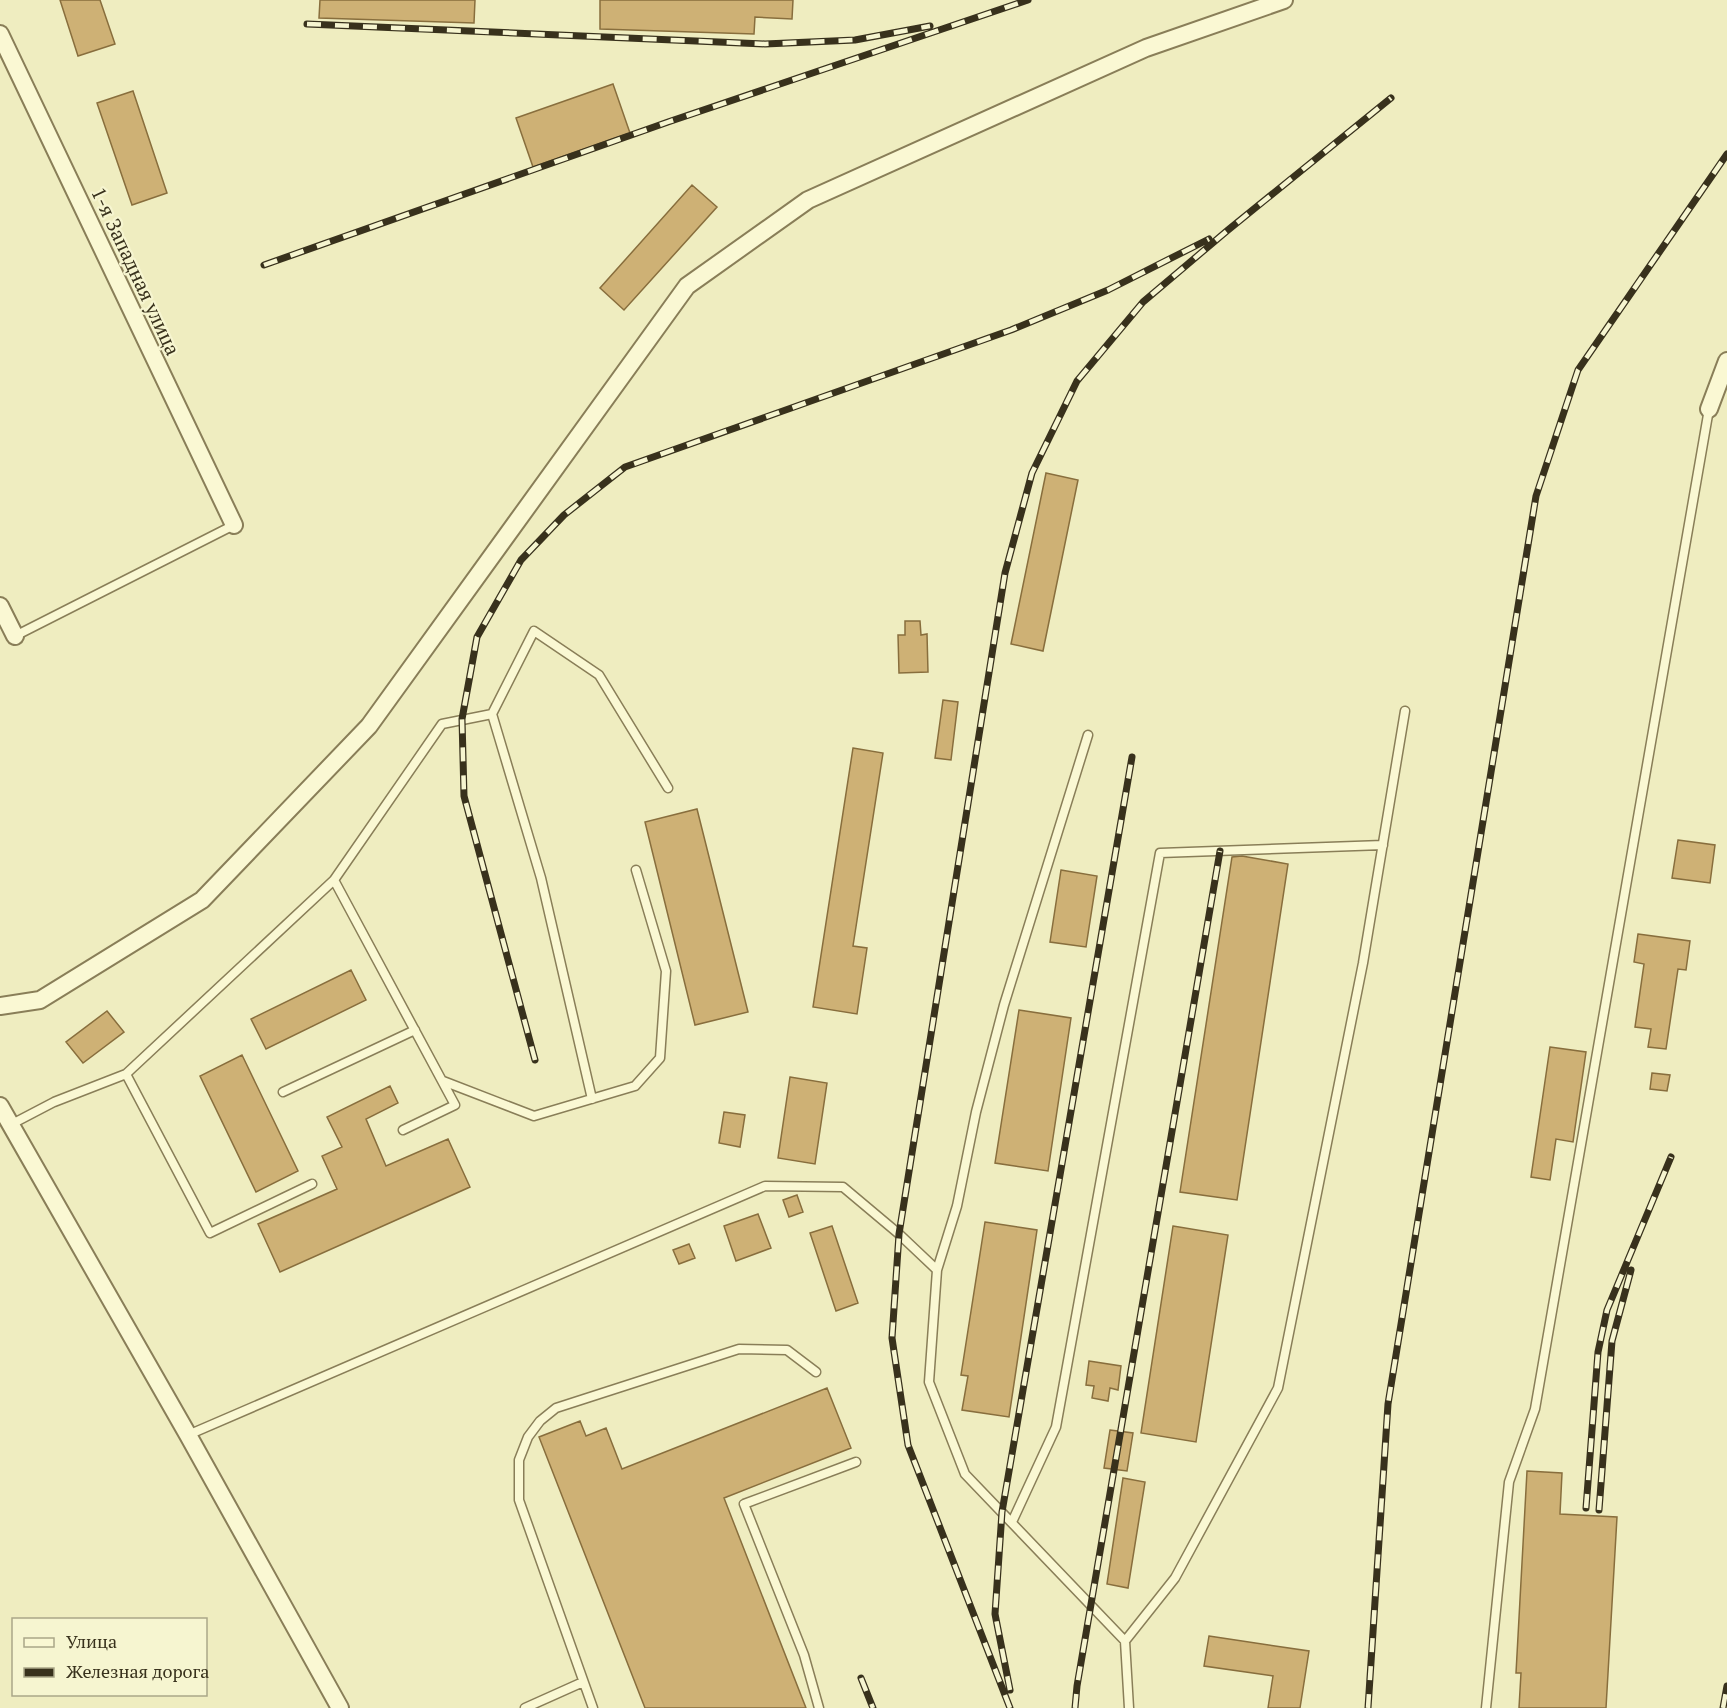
<svg xmlns="http://www.w3.org/2000/svg" width="1727" height="1708" font-family="'PT Serif',serif">
<rect width="100%" height="100%" fill="#efedc0"/>
<path fill="#ceb175" stroke="#886e3d" stroke-width="1.5" d="M60,0H100L115,44L78,56Z
M320,0H475L474,23L319,18Z
M600,0H793L792,19L755,17L754,34L600,29Z
M613,84L630,133L533,167L516,118Z
M133,91L167,193L132,205L97,103Z
M692,185L717,207L624,310L600,288Z
M1046,473L1078,480L1043,651L1011,644Z
M905,621H920L921,635L927,634L928,672L899,673L898,635H905Z
M943,700L958,702L951,760L935,758Z
M853,748L883,753L853,946L867,948L857,1014L813,1007Z
M697,809L748,1012L695,1025L645,822Z
M1678,840L1715,845L1710,883L1672,878Z
M1242,856L1288,864L1237,1200L1180,1192L1232,857Z
M1061,870L1097,876L1086,947L1050,942Z
M1638,934L1690,941L1686,970L1678,969L1666,1049L1648,1047L1651,1029L1635,1027L1644,964L1634,962Z
M351,970L366,1000L266,1049L251,1019Z
M1019,1010L1071,1018L1048,1171L995,1163Z
M107,1011L124,1032L83,1063L66,1042Z
M1550,1047L1586,1052L1573,1142L1556,1139L1550,1180L1531,1177Z
M242,1055L298,1171L256,1192L200,1076Z
M1652,1073L1670,1075L1667,1091L1650,1089Z
M790,1077L827,1083L815,1164L778,1158Z
M390,1086L398,1103L366,1119L386,1166L448,1139L470,1187L280,1272L258,1224L337,1189L322,1156L342,1147L327,1117Z
M724,1112L745,1115L740,1147L719,1143Z
M797,1195L803,1212L789,1217L783,1200Z
M758,1214L771,1248L736,1261L724,1226Z
M985,1222L1037,1230L1009,1417L962,1410L968,1376L961,1375Z
M832,1226L858,1303L836,1311L810,1233Z
M1173,1226L1228,1235L1196,1442L1141,1433Z
M689,1244L695,1258L679,1264L673,1250Z
M1089,1361L1121,1366L1118,1390L1110,1388L1108,1401L1092,1398L1094,1386L1086,1385Z
M827,1388L851,1448L724,1498L806,1708H645L539,1437L580,1421L586,1436L606,1428L622,1469Z
M1110,1430L1133,1433L1127,1471L1104,1468Z
M1527,1471L1562,1473L1560,1514L1617,1517L1606,1708H1519L1521,1673H1516Z
M1123,1478L1145,1482L1128,1588L1107,1584Z
M1209,1636L1309,1651L1300,1708H1268L1273,1676L1204,1666Z"/>
<g fill="none" stroke-linecap="round" stroke-linejoin="round">
<g stroke="#897e58" stroke-width="11">
<path id="lane" d="M15,636L234,525
M334,880L455,1105L403,1130
M126,1074L210,1233L312,1184
M443,1081L534,1116L635,1086L660,1058L666,971L636,870
M283,1092L415,1030
M592,1099L541,878L492,714L534,631L599,675L668,788
M10,1125L54,1102L126,1074L334,880L442,724L492,714
M937,1270L957,1206L976,1112L1004,1005L1088,735
M188,1435L765,1186L843,1187L899,1234L937,1270L929,1382L965,1474L1125,1641L1129,1708
M1012,1522L1056,1427L1160,853L1383,845
M1125,1641L1175,1578L1278,1388L1363,963L1405,711
M525,1708L583,1682
M593,1708L519,1500V1460L528,1437L540,1421L556,1408L739,1349L787,1350L816,1372
M819,1708L804,1655L744,1504L856,1462
M1486,1708L1509,1482L1535,1409L1709,409"/>
</g>
<g stroke="#897e58" stroke-width="20">
<path id="street" d="M0,34L234,525
M1709,409L1727,361
M0,606L15,636
M0,1006L40,1000L202,900L369,726L687,286L808,200L1146,48L1284,0
M0,1106L188,1435L340,1708"/>
</g>
<use href="#lane" stroke="#faf8d3" stroke-width="8"/>
<use href="#street" stroke="#faf8d3" stroke-width="16"/>
<g stroke="#38311c" stroke-width="7">
<path id="rail" d="M307,24L765,44L855,40L930,26
M264,265L668,122L1028,0
M535,1060L464,796L462,719L477,637L521,560L564,515L625,467L1011,330L1108,290L1209,239
M1586,1508L1598,1352L1607,1310L1671,1157
M1599,1510L1612,1341L1631,1270
M861,1678L873,1708
M1010,1690L995,1614L1002,1512L1132,757
M1010,1708L908,1445L892,1338L899,1234L1005,573L1032,473L1077,381L1143,302L1228,230L1391,98
M1075,1708L1077,1686L1220,851
M1368,1708L1388,1404L1536,496L1578,370L1727,154
M1723,1708L1727,1686"/>
</g>
<use href="#rail" stroke="#f6f5d0" stroke-width="4.5" stroke-dasharray="14" stroke-linecap="butt"/>
</g>
<g text-anchor="middle" dominant-baseline="central" stroke-width="4.5" stroke-linejoin="round" paint-order="stroke">
<g font-size="20" fill="#38311c" stroke="#f6f5d0">
<text transform="translate(136 271) rotate(65)">1-я Западная улица</text>
</g>
</g>
<rect x="12" y="1618" width="195" height="78" fill="#f6f5d0" stroke="#aaa788" stroke-width="1.5"/>
<rect x="24" y="1638" width="30" height="9" fill="#faf8d3" stroke="#aaa788" stroke-width="1.5"/>
<text x="66" y="1648" font-size="18" fill="#38311c">Улица</text>
<rect x="24" y="1668" width="30" height="9" fill="#38311c" stroke="#aaa788" stroke-width="1.5"/>
<text x="66" y="1678" font-size="18" fill="#38311c">Железная дорога</text>
</svg>
